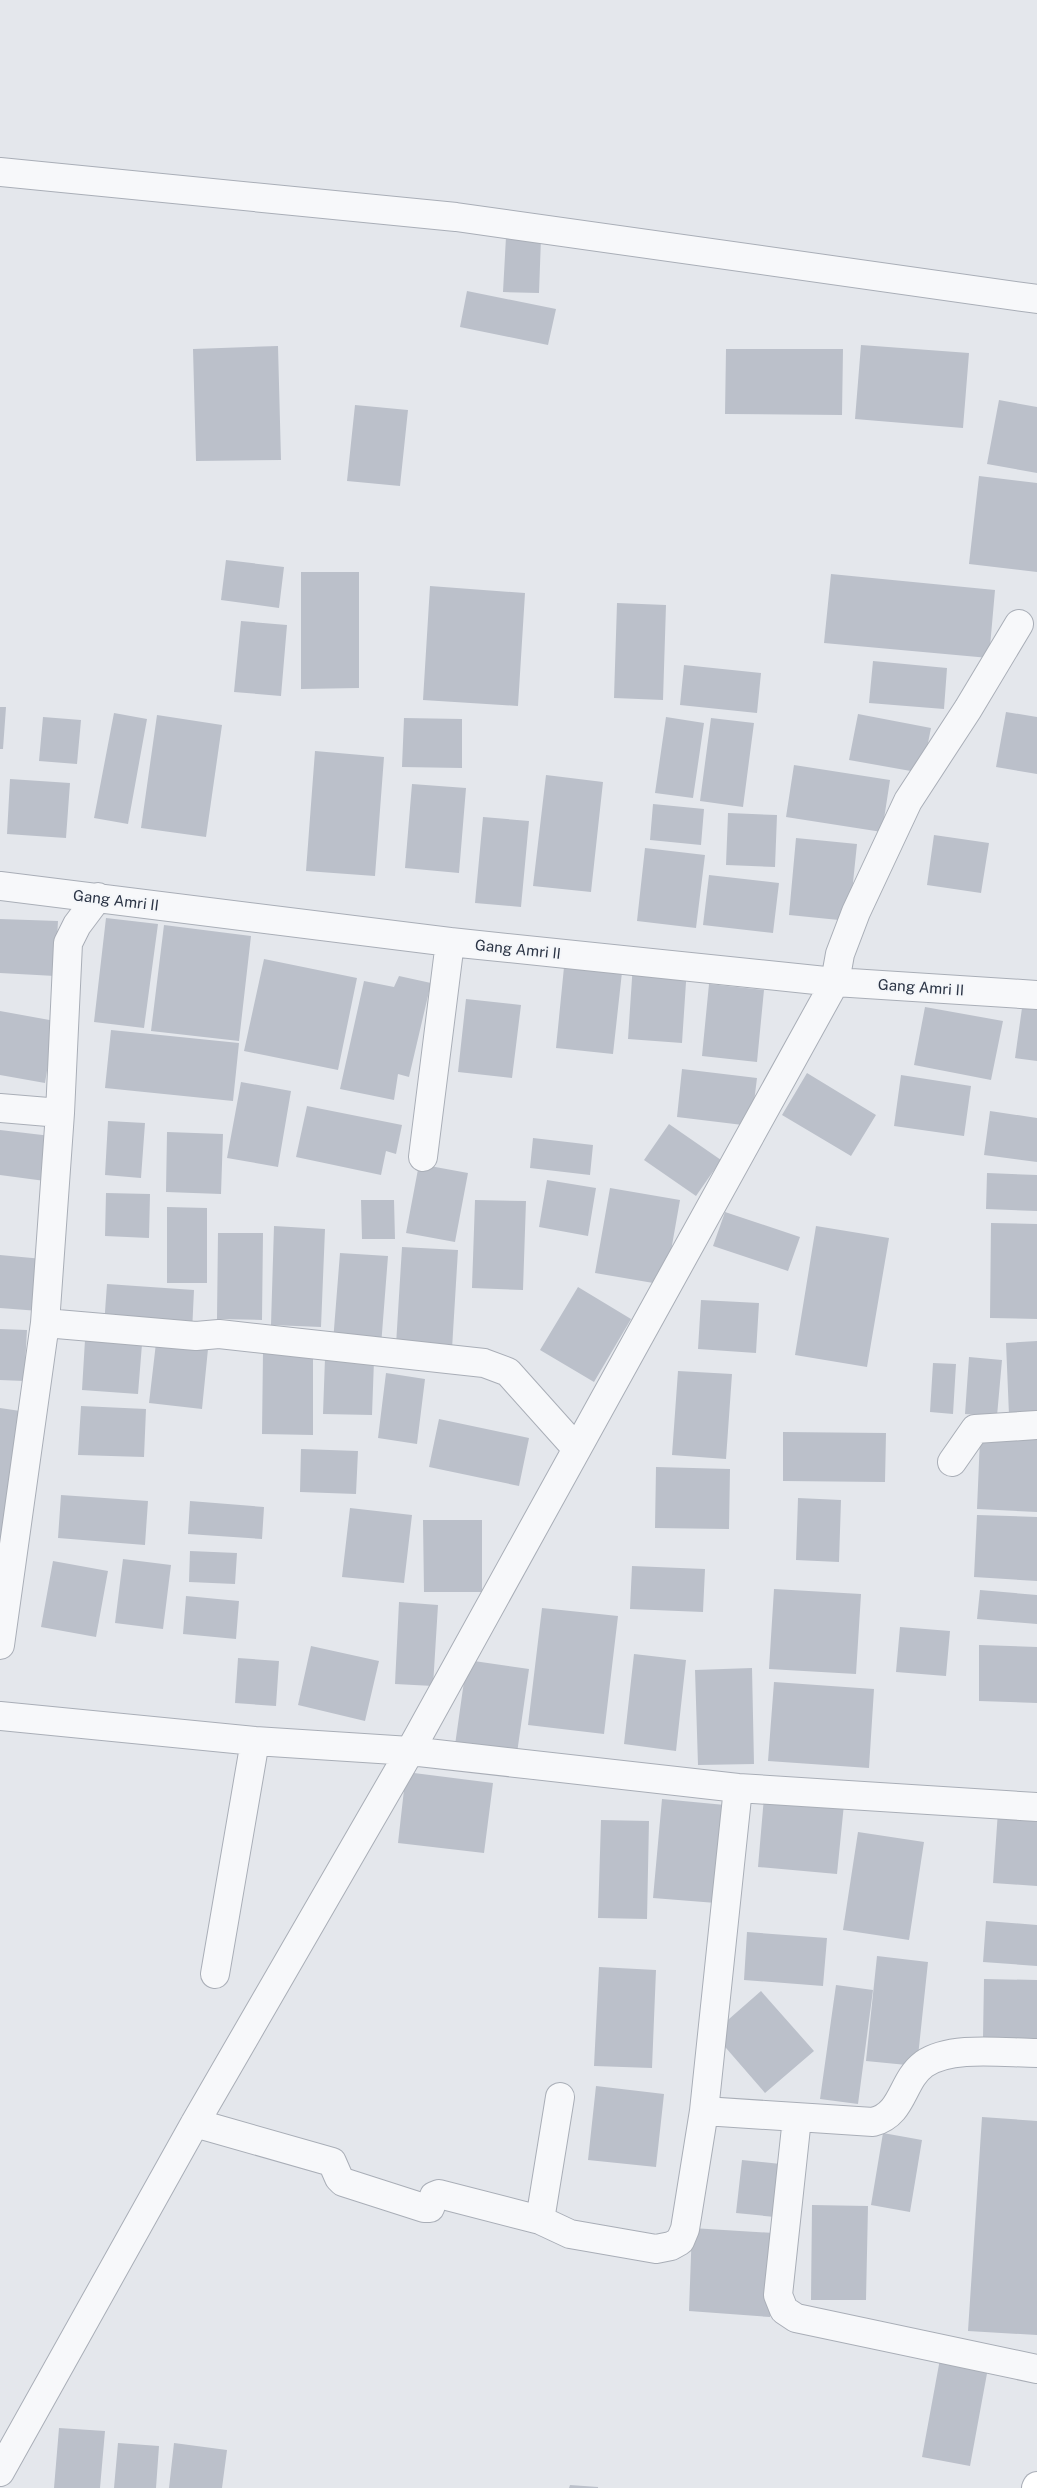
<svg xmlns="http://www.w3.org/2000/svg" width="1037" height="2488" font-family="'Public Sans',sans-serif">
<rect width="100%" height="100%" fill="#e4e7ec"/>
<path fill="#bbc0ca" d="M506,237L541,238L539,293L503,292Z
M467,291L556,309L548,345L460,327Z
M861,345L969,353L963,428L855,419Z
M278,346L281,460L196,461L193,349Z
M726,349H843L842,415L725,414Z
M999,400L1037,407V473L987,464Z
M355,405L408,410L400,486L347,481Z
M979,476L1037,483V572L969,564Z
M226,560L284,567L279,608L221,600Z
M301,572H359V688L301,689Z
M831,574L995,590L989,658L824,643Z
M430,586L525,593L518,706L423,700Z
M617,603L666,605L663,700L614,698Z
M241,621L287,625L281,696L234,692Z
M873,661L947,668L944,709L869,703Z
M684,665L761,673L757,713L680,705Z
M0,707H6L3,749H0Z
M1006,712L1037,717V774L996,767Z
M114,713L147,719L128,824L94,818Z
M858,714L931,728L922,773L849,760Z
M157,715L222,725L206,837L141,828Z
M43,717L81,720L77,764L39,761Z
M666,717L704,723L693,798L655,793Z
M404,718L462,719V768L402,767Z
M711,718L754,723L743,807L700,801Z
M315,751L384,757L375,876L306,871Z
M794,765L890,780L882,832L786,817Z
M546,775L603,782L591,892L533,886Z
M10,779L70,783L66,838L7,834Z
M412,784L466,788L459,873L405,868Z
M653,804L704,809L701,845L650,840Z
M728,813L777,815L775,867L726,865Z
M483,817L529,821L521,907L475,903Z
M934,835L989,843L981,893L927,885Z
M796,838L857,844L849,921L789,915Z
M645,848L705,855L696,928L637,921Z
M709,875L779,883L773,933L703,925Z
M106,918L158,924L144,1028L94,1022Z
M0,919L58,921L55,976L0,973Z
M164,925L251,936L239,1041L151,1031Z
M565,957L623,963L613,1054L556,1048Z
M264,959L357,978L338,1070L244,1051Z
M633,963L687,967L682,1043L628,1039Z
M399,976L431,983L409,1077L398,1074L394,1100L340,1089L364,981L394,987Z
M709,984L764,990L757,1062L702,1056Z
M466,999L521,1005L512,1078L458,1072Z
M925,1007L1003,1021L991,1080L914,1065Z
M1022,1008L1037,1010V1061L1015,1058Z
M0,1011L55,1021L45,1083L0,1075Z
M111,1030L239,1043L233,1101L105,1088Z
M682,1069L757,1078L751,1126L677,1117Z
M807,1073L876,1115L851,1156L782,1115Z
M901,1075L971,1086L964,1136L894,1126Z
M241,1082L291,1091L278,1167L227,1158Z
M307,1106L402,1125L396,1154L386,1151L381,1175L296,1157Z
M990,1111L1037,1118V1162L984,1155Z
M108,1121L145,1123L141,1178L105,1175Z
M669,1124L721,1160L696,1196L644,1160Z
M0,1130L51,1136L45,1181L0,1175Z
M167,1132L223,1134L221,1194L166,1192Z
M533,1138L593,1145L590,1175L530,1168Z
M419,1164L468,1173L455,1242L406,1233Z
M987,1173L1037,1175V1211L986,1209Z
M547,1180L596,1188L588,1236L539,1227Z
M610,1188L680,1200L665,1285L595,1273Z
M106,1193L150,1194L149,1238L105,1236Z
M361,1200H394L395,1239H362Z
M475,1200L526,1201L523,1290L472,1288Z
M167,1207L207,1208V1283H167Z
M725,1212L800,1237L788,1271L713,1246Z
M991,1223L1037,1224V1319L990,1318Z
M274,1226L325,1229L321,1327L271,1325Z
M816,1226L889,1238L867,1367L795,1355Z
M218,1233H263L262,1320L217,1319Z
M402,1247L458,1250L452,1349L396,1345Z
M340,1253L388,1256L381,1346L333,1342Z
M0,1255L43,1259L39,1311L0,1308Z
M107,1284L194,1290L192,1332L104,1326Z
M578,1287L631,1319L594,1382L540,1350Z
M701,1300L759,1303L756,1353L698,1349Z
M0,1329L27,1330L24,1381L0,1380Z
M85,1340L142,1344L138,1394L82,1390Z
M1037,1341V1414L1009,1415L1006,1343Z
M156,1343L208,1349L202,1409L149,1403Z
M263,1351L313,1352V1435L262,1434Z
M969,1357L1002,1360L997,1416L965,1414Z
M325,1358L374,1360L372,1415L323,1414Z
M933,1363L956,1364L953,1414L930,1412Z
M678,1371L732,1374L726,1459L672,1455Z
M386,1373L425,1379L417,1444L378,1438Z
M81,1406L146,1409L144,1457L78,1455Z
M0,1408L27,1412L9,1547L0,1545Z
M439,1419L529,1438L519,1486L429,1467Z
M783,1432L886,1433L885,1482L783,1481Z
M980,1438L1037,1440V1512L977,1509Z
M301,1449L358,1451L356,1494L300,1492Z
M656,1467L730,1469L729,1529L655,1528Z
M61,1495L148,1501L145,1545L58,1538Z
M798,1498L841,1500L839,1562L796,1560Z
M190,1501L264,1507L262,1539L188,1534Z
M350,1508L412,1515L404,1583L342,1577Z
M977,1515L1037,1517V1581L974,1577Z
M423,1520H482V1592H424Z
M190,1551L237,1553L235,1584L189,1582Z
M123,1559L171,1565L163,1629L115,1623Z
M53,1561L108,1571L96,1637L41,1627Z
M632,1566L705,1569L703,1612L630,1609Z
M774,1589L861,1594L856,1674L769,1669Z
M980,1590L1037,1595V1624L977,1619Z
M186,1596L239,1601L236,1639L183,1634Z
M399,1602L438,1605L433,1686L395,1684Z
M542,1608L618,1616L604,1734L528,1725Z
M900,1627L950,1631L946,1676L896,1672Z
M979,1645L1037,1647V1703L979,1701Z
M311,1646L379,1661L365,1721L298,1705Z
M634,1654L686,1660L676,1751L624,1744Z
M238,1658L279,1661L276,1706L235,1703Z
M467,1660L529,1669L517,1753L455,1745Z
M752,1668L754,1764L698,1765L695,1670Z
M774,1682L874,1689L869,1768L768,1761Z
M406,1772L493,1783L484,1853L398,1843Z
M764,1797L844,1804L837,1874L758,1867Z
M662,1799L725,1805L716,1903L653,1898Z
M998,1811L1037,1814V1886L993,1883Z
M601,1820L649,1821L647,1919L598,1918Z
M858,1832L924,1842L909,1940L843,1930Z
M986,1921L1037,1925V1966L983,1962Z
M747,1932L827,1938L823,1986L744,1980Z
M877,1956L928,1962L917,2066L866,2061Z
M599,1967L656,1970L652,2068L594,2066Z
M984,1979L1037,1980V2039L983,2038Z
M836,1985L873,1990L858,2104L820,2099Z
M761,1991L814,2051L765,2093L713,2033Z
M596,2086L664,2094L656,2167L588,2160Z
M982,2117L1037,2121V2335L968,2331Z
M883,2133L922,2140L910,2212L871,2205Z
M742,2160L790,2165L785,2218L736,2213Z
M812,2205L868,2206L866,2300H811Z
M692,2228L774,2233L770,2317L689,2311Z
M940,2359L988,2368L970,2466L922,2457Z
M59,2428L105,2431L100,2488H54Z
M118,2443L159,2446L156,2488H114Z
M174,2443L227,2450L222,2488H169Z
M570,2485L598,2487V2488H569Z"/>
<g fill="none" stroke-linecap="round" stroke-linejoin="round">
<g stroke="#a9aeb7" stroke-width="30">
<path id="street" d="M0,172L456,217L1037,299
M0,886L450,942L835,982L1037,995
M0,1108L60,1113
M423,1157L450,942
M45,1323L196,1336L219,1334L484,1363L508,1372L576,1448
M952,1462L975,1429L1037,1425
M0,1645L45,1323L60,1113L68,943L77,925L98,897
M0,1716L255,1741L410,1751L738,1788L1037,1807
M215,1974L255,1741
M704,2111L873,2122C904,2114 901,2081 924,2064C951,2045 1005,2053 1037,2053
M797,2118L778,2295L784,2310L796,2318L1037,2369
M195,2123L332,2162L339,2178L343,2182L424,2208H430L434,2196L439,2194L540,2220L570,2234L656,2249L671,2246L680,2241L685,2229L704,2111L738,1788
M540,2220L560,2097
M0,2472L195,2123L410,1751L835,982L840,954L856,912L908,801L968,709L1019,624"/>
</g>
<g stroke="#a9aeb7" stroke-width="30">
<path id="secondary" d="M1036,2488L1037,2486"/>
</g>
<use href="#street" stroke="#f7f8fa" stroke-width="28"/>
<use href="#secondary" stroke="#fff" stroke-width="28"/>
</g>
<g text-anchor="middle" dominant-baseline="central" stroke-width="4" stroke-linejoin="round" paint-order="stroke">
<g font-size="15" fill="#2b3445" stroke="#f4f6f9">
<text transform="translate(116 900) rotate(7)">Gang Amri II</text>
<text transform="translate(518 949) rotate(6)">Gang Amri II</text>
<text transform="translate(921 987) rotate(4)">Gang Amri II</text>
</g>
</g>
</svg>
